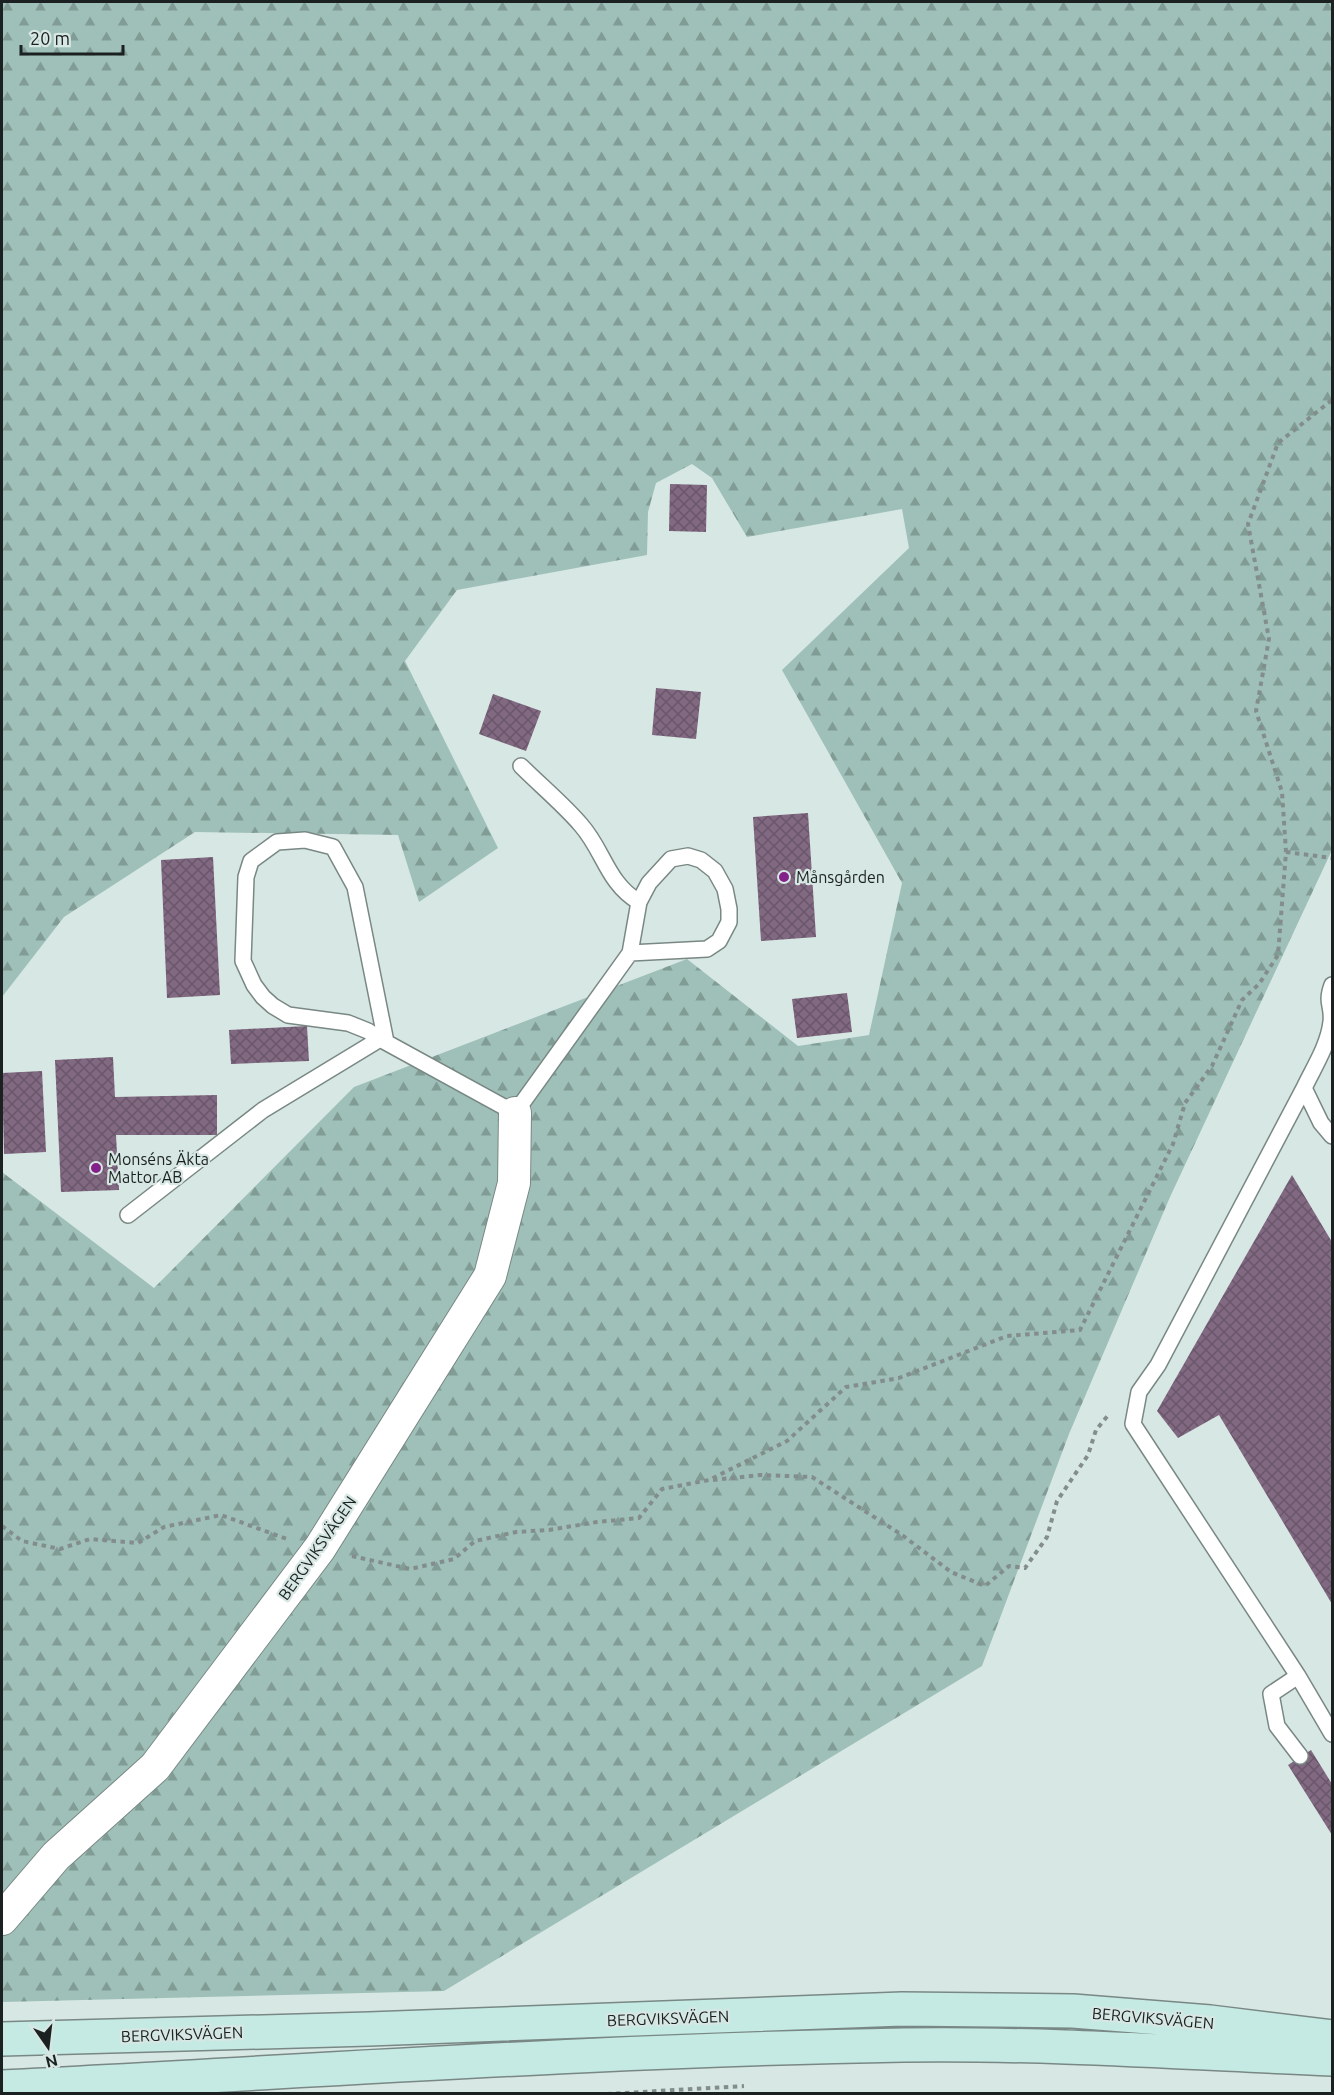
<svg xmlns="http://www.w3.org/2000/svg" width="1334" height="2095" font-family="Ubuntu,sans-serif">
<defs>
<pattern id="forest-firs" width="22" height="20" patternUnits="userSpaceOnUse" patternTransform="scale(1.5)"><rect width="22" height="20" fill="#9ec0b8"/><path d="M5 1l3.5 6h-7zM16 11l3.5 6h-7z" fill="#809c95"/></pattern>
<pattern id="building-cross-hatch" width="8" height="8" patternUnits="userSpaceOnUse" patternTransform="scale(1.5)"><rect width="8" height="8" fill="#826982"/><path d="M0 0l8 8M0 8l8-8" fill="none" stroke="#6a566a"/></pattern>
</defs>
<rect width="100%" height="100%" fill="#d7e7e3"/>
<path fill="url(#forest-firs)" d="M2,2H1332V850L1170,1197L1069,1434L982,1666L444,1991L2,2002V1172L154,1288L354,1087L687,959L798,1046L869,1035L902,883L782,670L909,548L902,509L747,537L712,478L692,464L656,483L648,512L647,555L457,590L405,661L498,848L419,902L398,835L195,832L64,917L2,997Z"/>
<path fill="url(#building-cross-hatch)" d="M670,484L707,485L706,532L669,531Z
M656,688L701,692L696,739L652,735Z
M493,694L541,711L526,751L479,734Z
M808,813L816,937L761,941L753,817Z
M213,857L220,995L167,998L161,860Z
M847,993L852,1032L797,1038L792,999Z
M307,1026L309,1061L231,1064L229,1030Z
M113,1057L115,1097L217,1095V1135H116L119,1190L61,1192L55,1060Z
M42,1071L46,1152L4,1154L2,1073Z
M1292,1175L1332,1242V1604L1219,1415L1178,1438L1157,1411Z
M1311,1750L1332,1784V1835L1288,1765Z"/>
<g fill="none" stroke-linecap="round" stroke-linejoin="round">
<g stroke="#798884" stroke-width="18">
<path id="lane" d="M521,766C541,786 563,804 581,825C604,851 607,883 639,902
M1332,985C1325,1004 1333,1005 1331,1022C1328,1046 1314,1067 1304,1088L1321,1123L1332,1136
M380,1039L368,1031L348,1023L288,1015L273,1006L263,997L254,985L243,961L246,877L251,861L277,842L305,840L333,847L355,887L386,1042
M1304,1088L1158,1365L1139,1392L1133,1424L1298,1676L1332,1734
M128,1215L263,1110L380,1039L515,1113L630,953L639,902L649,883L671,859L688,856L701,860L715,871L725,889L729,909V922L719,941L707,949L630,953
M1298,1676L1271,1694L1277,1726L1300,1756"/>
</g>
<g stroke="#798884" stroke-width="34">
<path id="street" d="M2,1919L56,1856L155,1767L320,1548L490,1276L514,1183L515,1113"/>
</g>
<g stroke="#798884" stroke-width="36">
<path id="secondary" d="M2,2039L369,2029L902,2009L1073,2011L1210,2022L1332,2037
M2,2087C302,2072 603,2050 904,2045C1047,2043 1190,2053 1332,2059"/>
</g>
<path stroke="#838e8c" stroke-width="4" stroke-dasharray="4.5 4.5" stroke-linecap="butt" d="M1286,852L1332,858
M713,1480L761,1475L812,1477L902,1535L951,1572L985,1586L1009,1566L1025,1568L1047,1537L1057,1501L1088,1455L1096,1430L1109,1414
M2,1526L22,1541L60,1549L90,1539L138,1543L164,1527L221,1515L287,1539
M352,1556L410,1569L454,1559L475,1541L516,1532L549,1530L597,1522L639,1518L662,1489L709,1480L787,1441L846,1387L899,1378L1007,1336L1080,1330L1173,1144L1185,1103L1212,1066L1242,1000L1259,984L1278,955L1286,852L1282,792L1256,711L1269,639L1248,524L1278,443L1332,400
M607,2094L744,2086"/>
<use href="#lane" stroke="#fff" stroke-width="15"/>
<use href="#street" stroke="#fff" stroke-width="32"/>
<use href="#secondary" stroke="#c5e9e3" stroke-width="33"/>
</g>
<g fill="#842089" stroke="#d7e7e3" stroke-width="2">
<circle cx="784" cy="877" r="6"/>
<circle cx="96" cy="1168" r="6"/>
</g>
<g text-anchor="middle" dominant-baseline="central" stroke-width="4.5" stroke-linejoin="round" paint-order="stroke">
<g font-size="16" fill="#1b2120" stroke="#d7e7e3" text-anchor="start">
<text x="796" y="877">Månsgården</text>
<text x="108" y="1159">Monséns Äkta<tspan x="108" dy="18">Mattor AB</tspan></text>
</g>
<g font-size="16" fill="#1b2120" stroke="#d7e7e3">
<text transform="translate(317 1548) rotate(-55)">BERGVIKSVÄGEN</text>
<text transform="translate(668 2018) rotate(-2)">BERGVIKSVÄGEN</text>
<text transform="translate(1153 2018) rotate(5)">BERGVIKSVÄGEN</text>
<text transform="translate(182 2034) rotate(-2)">BERGVIKSVÄGEN</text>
</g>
</g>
<rect width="1334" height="2095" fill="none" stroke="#1b2120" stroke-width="6"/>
<g transform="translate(48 2047) rotate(166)" stroke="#d7e7e3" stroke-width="4.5" paint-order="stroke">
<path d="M0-4.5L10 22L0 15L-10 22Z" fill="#1b2120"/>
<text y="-9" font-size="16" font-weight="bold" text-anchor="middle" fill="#1b2120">N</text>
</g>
<path d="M21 45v9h102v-9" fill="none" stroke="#1b2120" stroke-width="3"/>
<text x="30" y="45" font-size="18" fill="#1b2120" stroke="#d7e7e3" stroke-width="4.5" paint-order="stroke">20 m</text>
</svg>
